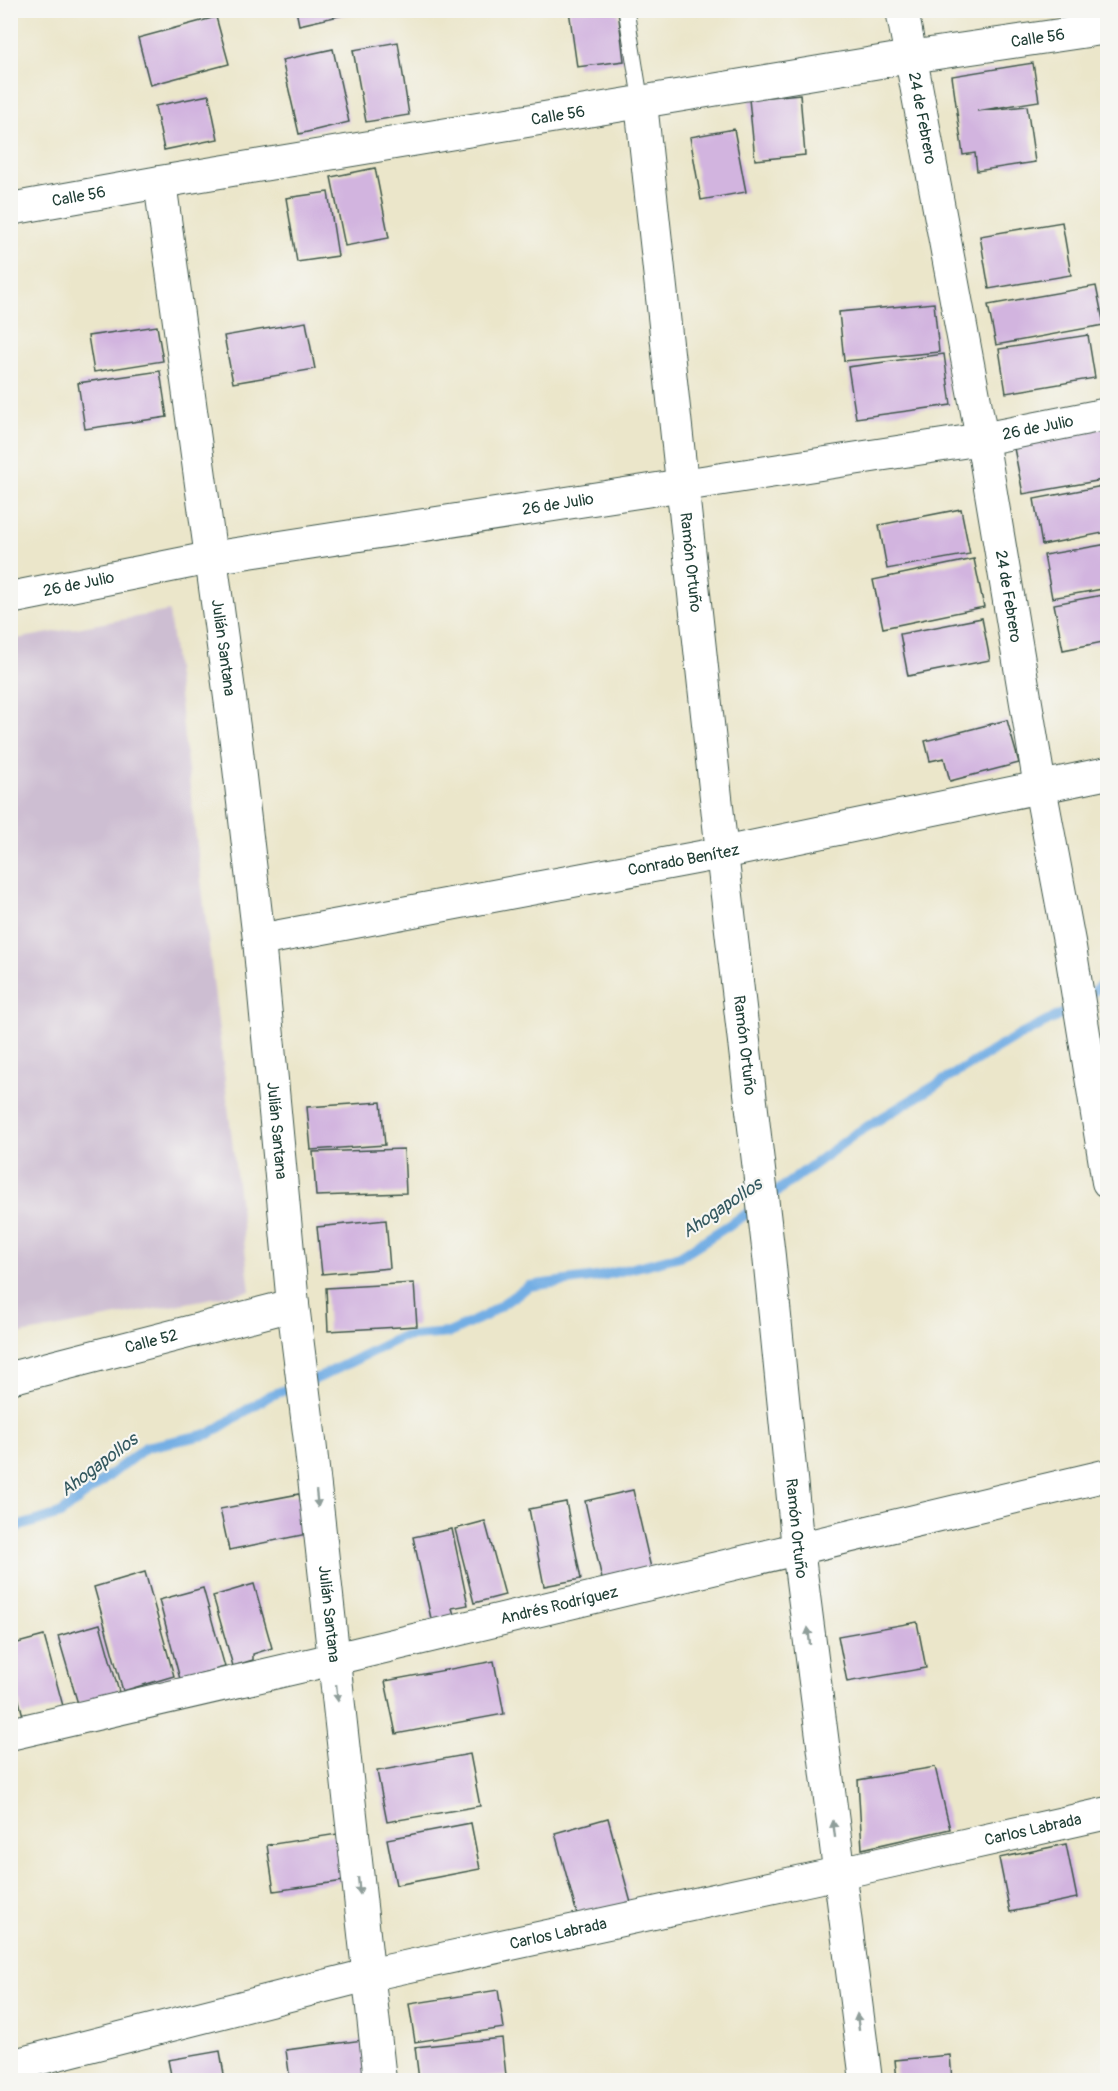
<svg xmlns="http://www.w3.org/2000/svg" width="1118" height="2091" font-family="Pangolin,sans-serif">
<rect width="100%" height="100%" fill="#f6f6f2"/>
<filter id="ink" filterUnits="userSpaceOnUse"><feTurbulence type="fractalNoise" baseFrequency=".0167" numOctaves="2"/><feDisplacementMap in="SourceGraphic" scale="12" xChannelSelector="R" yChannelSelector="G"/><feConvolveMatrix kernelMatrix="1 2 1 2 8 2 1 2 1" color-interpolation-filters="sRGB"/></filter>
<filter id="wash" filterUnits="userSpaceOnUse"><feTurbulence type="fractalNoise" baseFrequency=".008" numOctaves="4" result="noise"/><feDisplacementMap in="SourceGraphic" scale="24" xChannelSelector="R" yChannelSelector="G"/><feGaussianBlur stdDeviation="1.35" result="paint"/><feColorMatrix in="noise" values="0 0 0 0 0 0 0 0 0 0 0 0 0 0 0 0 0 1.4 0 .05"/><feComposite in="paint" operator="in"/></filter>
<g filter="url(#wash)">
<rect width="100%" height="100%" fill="#ebe6ca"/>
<path fill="#cdbed2" d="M169,611L250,1291L11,1336V640Z"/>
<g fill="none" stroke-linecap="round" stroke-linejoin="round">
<path stroke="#73aee4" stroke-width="10" d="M10,1529L60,1514L146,1447L209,1434L269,1396L320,1377L401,1337L449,1333L485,1316L529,1286L597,1277L680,1256L745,1215L855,1134L1011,1040L1068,1011L1108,980"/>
</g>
<g id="blocks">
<path fill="#d2b4df" d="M296,10H348V14L299,25Z
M569,10H618L624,61L577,67Z
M216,17L229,64L150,85L138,38Z
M398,42L409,115L366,122L353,50Z
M333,49L349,122L299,134L282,60Z
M1033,63L1039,101L977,111L1027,106L1035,162L977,171L975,153L963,155L952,76Z
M800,94L805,155L755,160L749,99Z
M209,95L218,139L164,150L155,106Z
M734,129L746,192L701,200L690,137Z
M375,168L389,238L345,246L331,177Z
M328,192L338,256L297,262L286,198Z
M1062,222L1071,275L989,289L980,236Z
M1096,286L1104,325L996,345L988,305Z
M934,303L939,352L844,361L839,312Z
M306,322L315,369L233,383L224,336Z
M157,326L163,361L94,372L88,336Z
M1088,335L1095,378L1006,393L999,349Z
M944,354L951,405L856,418L848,367Z
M160,371L167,417L85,429L78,383Z
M1108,427V479L1023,494L1013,443Z
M1108,485V532L1042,545L1034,499Z
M961,509L970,554L887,569L879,525Z
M1108,544V588L1052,598L1044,555Z
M974,559L984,607L883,628L873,580Z
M1108,594V641L1063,650L1054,604Z
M982,618L990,660L908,676L900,634Z
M1007,720L1019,763L950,781L944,758L930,761L925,741Z
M381,1102L385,1145L311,1150L307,1107Z
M404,1149L406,1193L316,1196L313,1152Z
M386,1220L390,1268L322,1274L317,1227Z
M414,1283L417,1326L328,1331L326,1288Z
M633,1490L651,1568L602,1579L585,1501Z
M299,1494L307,1534L229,1550L220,1509Z
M566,1502L581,1579L544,1586L529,1509Z
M485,1521L505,1595L474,1603L455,1529Z
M452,1529L468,1605L452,1608L455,1618L432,1623L413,1537Z
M145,1572L174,1676L123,1691L94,1587Z
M254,1584L272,1648L253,1654V1660L233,1666L213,1596Z
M203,1588L225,1667L180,1679L159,1600Z
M917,1622L926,1668L847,1682L838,1636Z
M100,1624L119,1692L78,1704L58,1636Z
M44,1636L63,1706L23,1716L10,1666V1645Z
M494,1661L504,1714L396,1734L385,1681Z
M10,1698L16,1715L10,1717Z
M470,1754L480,1806L387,1822L377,1771Z
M935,1767L950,1829L862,1849L858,1780Z
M608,1818L631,1903L578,1918L555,1833Z
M471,1823L480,1869L396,1885L387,1839Z
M337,1834L344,1881L274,1891L267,1845Z
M1066,1844L1077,1898L1010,1912L999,1858Z
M498,1990L504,2028L415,2042L409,2004Z
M502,2038L506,2076L464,2080H419L415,2047Z
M363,2040L368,2080H290L286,2050Z
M220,2051L225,2080H172L168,2060Z
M950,2055L952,2080H897L895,2060Z"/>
</g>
</g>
<g filter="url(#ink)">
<use href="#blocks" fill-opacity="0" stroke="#3e564a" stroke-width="1.5"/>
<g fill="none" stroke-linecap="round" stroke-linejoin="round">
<g stroke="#3e564a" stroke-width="17">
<path id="service" d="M626,10L641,103"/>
</g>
<g stroke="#3e564a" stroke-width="34">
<g id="minor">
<path id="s1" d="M902,10L982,439L1040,787L1070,947L1108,1182"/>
<path id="s2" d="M641,103L722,853L769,1256L798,1549L866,2080"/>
<path id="s3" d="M160,182L236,742L259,940L293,1305L310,1441L380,2080"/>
<path id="s4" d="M10,209L160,182L910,57L1108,28"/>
<path id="s5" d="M10,598L210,558L982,439L1108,414"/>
<path id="s6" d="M259,940L722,853L1108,773"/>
<path id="s7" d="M10,1378L293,1305"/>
<path id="s8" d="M10,1734L334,1659L1108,1475"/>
<path id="s9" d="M10,2066L368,1975L839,1873L1108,1813"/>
</g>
</g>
<use href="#service" stroke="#fff" stroke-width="15"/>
<use href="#minor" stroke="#fff" stroke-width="32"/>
</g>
<defs><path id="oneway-solid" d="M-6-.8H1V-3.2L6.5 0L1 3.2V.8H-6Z" transform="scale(1.5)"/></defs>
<g fill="#8f9e9a">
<use href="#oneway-solid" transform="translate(317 1499) rotate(84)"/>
<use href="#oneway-solid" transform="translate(809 1636) rotate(-97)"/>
<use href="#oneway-solid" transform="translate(337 1693) rotate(84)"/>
<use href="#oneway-solid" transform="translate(834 1829) rotate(-97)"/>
<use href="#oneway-solid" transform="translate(359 1886) rotate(84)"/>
<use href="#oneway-solid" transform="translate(858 2022) rotate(-97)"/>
</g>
</g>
<g text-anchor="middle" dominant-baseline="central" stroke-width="4.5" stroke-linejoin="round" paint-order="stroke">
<g font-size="16" fill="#1f3d34" stroke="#f6f6f2">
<text stroke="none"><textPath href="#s4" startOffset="1042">Calle 56</textPath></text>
<text stroke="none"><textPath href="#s4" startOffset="556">Calle 56</textPath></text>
<text stroke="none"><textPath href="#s1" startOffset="110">24 de Febrero</textPath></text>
<text stroke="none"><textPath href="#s4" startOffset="70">Calle 56</textPath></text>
<text stroke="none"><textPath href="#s5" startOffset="1042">26 de Julio</textPath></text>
<text stroke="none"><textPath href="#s5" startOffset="556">26 de Julio</textPath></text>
<text stroke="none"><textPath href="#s2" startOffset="462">Ramón Ortuño</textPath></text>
<text stroke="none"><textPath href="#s5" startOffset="70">26 de Julio</textPath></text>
<text stroke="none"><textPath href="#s1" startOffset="596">24 de Febrero</textPath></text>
<text stroke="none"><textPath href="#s3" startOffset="470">Julián Santana</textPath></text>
<text stroke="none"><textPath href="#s6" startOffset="432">Conrado Benítez</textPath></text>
<text stroke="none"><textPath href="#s2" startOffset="948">Ramón Ortuño</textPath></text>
<text stroke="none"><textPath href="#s3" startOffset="956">Julián Santana</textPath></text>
<text stroke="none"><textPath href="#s7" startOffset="146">Calle 52</textPath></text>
<text stroke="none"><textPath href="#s2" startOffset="1434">Ramón Ortuño</textPath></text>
<text stroke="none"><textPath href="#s8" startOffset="564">Andrés Rodríguez</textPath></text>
<text stroke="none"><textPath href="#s3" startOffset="1442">Julián Santana</textPath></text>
<text stroke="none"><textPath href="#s9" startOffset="1050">Carlos Labrada</textPath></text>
<text stroke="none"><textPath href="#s9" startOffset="564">Carlos Labrada</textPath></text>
</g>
<g font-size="18" font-style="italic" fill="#345960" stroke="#f6f6f2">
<text transform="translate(722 1208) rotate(-34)">Ahogapollos</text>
<text transform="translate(99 1465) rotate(-37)">Ahogapollos</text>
</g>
</g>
<rect width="1118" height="2091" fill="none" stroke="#f6f6f2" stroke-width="36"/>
</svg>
